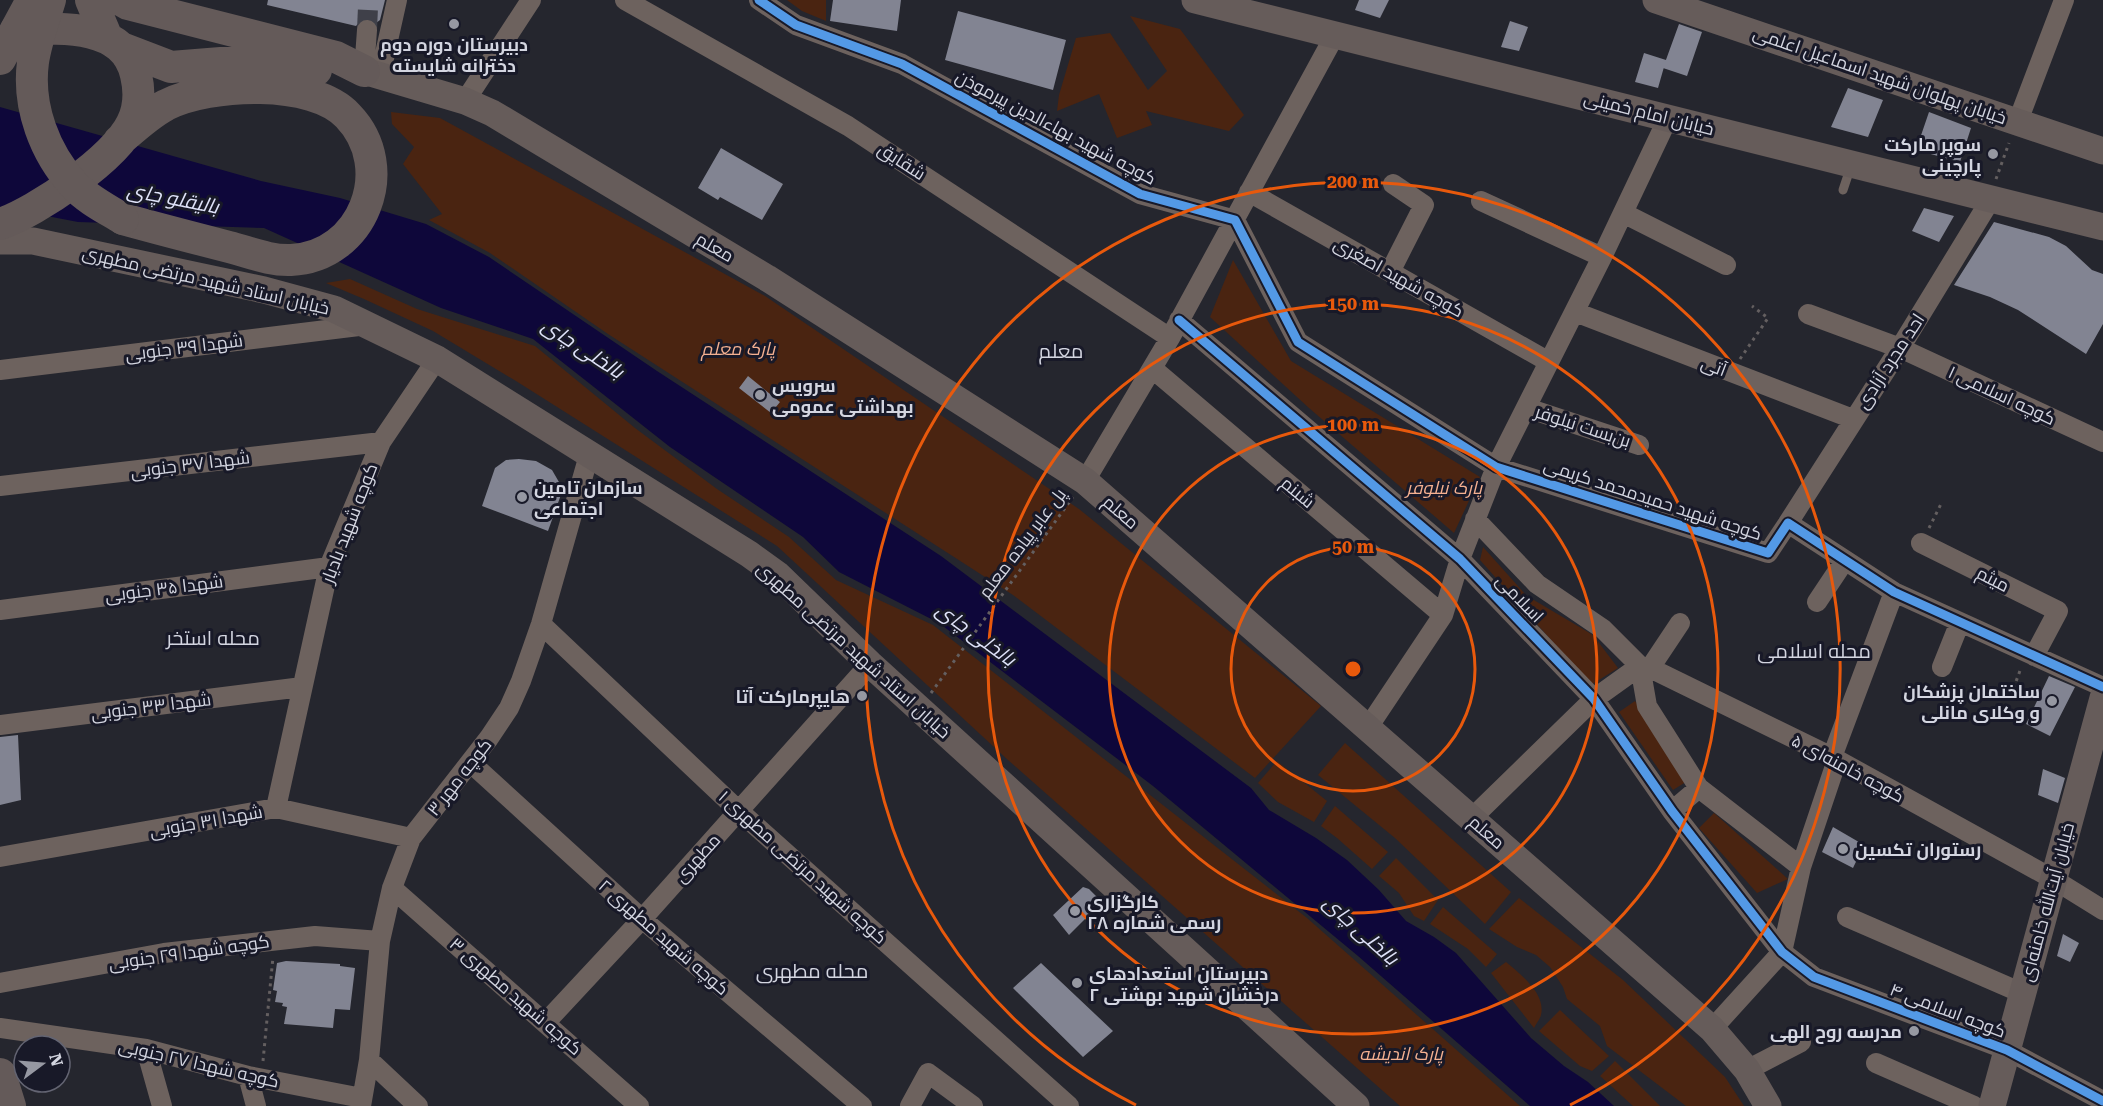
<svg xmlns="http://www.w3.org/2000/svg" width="2103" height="1106" font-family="'Roboto Serif',Cairo,serif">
<rect width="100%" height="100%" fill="#25262e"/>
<path fill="#4a2411" d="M787,0H826V21L802,11Z
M1130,16L1180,29L1244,115L1229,131L1146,111L1152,125L1117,138L1099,94L1057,111L1059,95L1076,38L1110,33L1148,90L1167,71Z
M391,112L440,118L765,296L1079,509L1321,706L1255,778L1013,595L608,334L490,253L429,220L442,214L403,164L414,147L392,124Z
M1233,260L1291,361L1480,477L1454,533L1309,408L1210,317Z
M350,279L417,309L535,346L635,428L717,489L789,537L836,580L933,625L1307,918L1520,1106H1400L1008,760L777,546L516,381L433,331L364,299L326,283Z
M1483,547L1527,596L1593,635L1618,668L1591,685L1480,560Z
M1635,701L1689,780L1673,790L1619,712Z
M1345,743L1511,892L1485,924L1395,838L1318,775Z
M1277,761L1327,801L1314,822L1278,802L1258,783Z
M1335,806L1388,852L1372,869L1337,838L1321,826Z
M1714,813L1788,879L1757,893L1699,828Z
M1396,858L1438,900L1424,921L1414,916L1399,893L1379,876Z
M1519,898L1623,980L1725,1077L1744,1106H1686L1607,1046L1600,1026L1567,999L1563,987L1550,967L1536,955L1517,947L1489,929Z
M1443,907L1497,954L1486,967L1468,949L1430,924Z
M1506,962C1520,974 1546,993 1541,1015C1540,1019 1536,1024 1534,1028L1491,973Z
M1560,1010L1609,1056L1592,1071L1580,1066L1539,1031Z
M1615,1061L1660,1106H1633L1600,1076Z"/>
<path fill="#0e073a" d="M0,107L261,181L340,198L426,224L489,257L657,371L941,556L1251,788L1269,810L1316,838L1347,860L1379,890L1406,921L1434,937L1456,953L1531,1038L1564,1066L1588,1082L1614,1106H1530L1358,956L1153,786L939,623L839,572L803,537L670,447L533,339L441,308L264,228L78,222L0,207Z"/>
<path fill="#828492" d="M268,0H385L380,20L376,23L368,18L362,19L356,26L267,5Z
M833,0H901L897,31L830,21Z
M1359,0H1389L1380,18L1355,10Z
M958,11L1066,40L1053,90L945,60Z
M1510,21L1528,27L1519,51L1501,47Z
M1679,24L1702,32L1687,76L1663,68Z
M1644,53L1666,60L1658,88L1635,82Z
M1848,88L1883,100L1868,137L1831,127Z
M1929,112L1971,128L1960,162L1916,150Z
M721,148L783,184L762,220L720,197L718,200L698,188Z
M1924,208L1954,216L1939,242L1912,231Z
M1994,222L2049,237L2066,246L2092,270L2103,274V324L2086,354L2018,310L1990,297L1954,285Z
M748,376L780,402L771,413L739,388Z
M519,459L536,461L552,470L563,489L548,531L482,506L495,468L506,460Z
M2049,676L2075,687L2050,736L2026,724Z
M18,735L21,800L0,805V737Z
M2043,769L2065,778L2058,803L2038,795Z
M1833,827L1864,845L1853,868L1822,852Z
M1083,887L1089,889L1102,902L1069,935L1053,915Z
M2063,934L2079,943L2070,962L2057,956Z
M286,961L340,964V966L355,968L350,1010L335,1009L333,1028L284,1024L287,1007L282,1006L283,1003L275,1002L277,991L273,990L277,963Z
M1041,963L1113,1031L1083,1057L1013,988Z"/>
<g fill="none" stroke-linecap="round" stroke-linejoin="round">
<path stroke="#3f4049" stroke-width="20" stroke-dasharray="20 10" stroke-linecap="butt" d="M367,30L368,7"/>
<path stroke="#645f60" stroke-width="3" stroke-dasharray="3 4.5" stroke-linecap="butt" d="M1996,179L2009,143
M1740,359L1768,318L1752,306
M1929,528L1941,504
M931,693L1073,497
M2011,695L2021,668
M263,1061L273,957"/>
<path stroke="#6d625e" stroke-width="9" d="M1843,190L1851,166"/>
<path stroke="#6d625e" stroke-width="20" d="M625,0L848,126L1170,338
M759,0L796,25L902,64L1140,194L1235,220L1298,342L1496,467L1768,553L1788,523L1894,592L2103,687
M364,71L367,30
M380,76L397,0
M465,101L531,0
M2018,121L2064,0
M1249,192L1549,362
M1481,201L1602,257
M1623,213L1726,265
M1390,272L1424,205L1393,184
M1575,312L1853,419
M1808,314L1900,348L2103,442
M1179,320L1460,559L1594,699L1672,811L1782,952L1814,977L2007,1050L2103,1101
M1153,369L1443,615
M0,370L367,325
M1527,408L1639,445
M1085,481L1170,338L1335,35
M0,486L381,442
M1475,519L1537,584L1603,629L1640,666L1647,706L1699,788L1801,867
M1788,523L1900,348L1991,199
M1921,543L2058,611L2034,656
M1817,602L1845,560
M0,610L329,567
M541,624L739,811L1069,1106
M1640,666L1650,668L1832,757L2053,879L2103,910
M1942,667L1960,622
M1650,668L1680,623
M0,725L302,687
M1367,729L1443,615L1460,559L1496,467L1602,257L1668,118
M1832,757L1894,592
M471,763L642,919L862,1106
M276,808L329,567L381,442L437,359
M1672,811L1699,788
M1472,818L1594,699L1640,666
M0,857L276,808L411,838
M392,888L639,1106
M1847,917L2022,993
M0,983L164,953L315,936L380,941
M546,1022L642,919L870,664
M0,1028L146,1049L248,1076L362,1098
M1712,1029L1782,952L1801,867L1837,760
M146,1049L162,1106
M369,1060L418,1106
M1876,1063L1974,1106
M1747,1070L1801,1042
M248,1076L256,1106
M361,1106L369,1060L380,941L392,888L411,838L489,738L509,708L521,681L541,624L589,455
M910,1106L928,1073L973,1106"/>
<path stroke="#665c5a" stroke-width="27" d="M1195,0L2103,227
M1656,0L2103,151
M364,71L465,101L492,113L767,278L1085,481L1712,1029L1747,1070L1768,1106
M0,241H33L264,290L334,309L437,359L749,554L778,575L870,664L1356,1106
M1992,1106L2103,698"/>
<path stroke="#645a59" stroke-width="32" d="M91,0L107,38
M121,0L128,4L336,57L364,71
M124,49L171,67L221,63H284L316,70
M119,141C134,128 149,114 166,105C210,83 313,78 348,116C398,168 363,257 291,260C270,261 249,252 229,247C194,238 159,229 123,219
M0,224C36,212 116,158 132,123C140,107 140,92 136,75C124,22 58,28 16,30
M0,1074L10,1106"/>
<path stroke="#645a59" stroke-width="32" d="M50,0C44,20 36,41 33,62C27,107 45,153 74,185C88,200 107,209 123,219
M0,59L32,0"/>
<g stroke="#181928" stroke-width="13">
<path id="cycleway" d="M759,0L796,25L902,64L1140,194L1235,220L1298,342L1496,467L1768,553L1788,523L1894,592L2103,687
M1179,320L1460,559L1594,699L1672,811L1782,952L1814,977L2007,1050L2103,1101"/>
</g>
<use href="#cycleway" stroke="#5399e6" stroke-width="9"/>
</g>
<g fill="none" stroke="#e8590c" stroke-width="3">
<circle cx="1353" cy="669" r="122"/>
<circle cx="1353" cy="669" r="244"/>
<circle cx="1353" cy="669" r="365"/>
<path d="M1136 1105A487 487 0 1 1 1570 1105"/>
</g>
<g fill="#9698a2" stroke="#181928" stroke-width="2">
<circle cx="454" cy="24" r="6"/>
<circle cx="1993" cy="154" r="6"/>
<circle cx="760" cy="395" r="6"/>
<circle cx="522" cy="497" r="6"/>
<circle cx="862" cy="696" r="6"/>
<circle cx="2052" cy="701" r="6"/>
<circle cx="1843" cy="849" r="6"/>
<circle cx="1075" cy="911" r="6"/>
<circle cx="1077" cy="983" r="6"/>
<circle cx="1914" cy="1031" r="6"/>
</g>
<g text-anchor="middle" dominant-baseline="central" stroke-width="6" stroke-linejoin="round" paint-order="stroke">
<g font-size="18" font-weight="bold" fill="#d3d5e0" stroke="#181928" text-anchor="start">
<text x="454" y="44" text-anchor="middle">دبیرستان دوره دوم<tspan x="454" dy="21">دخترانه شایسته</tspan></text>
<text x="1981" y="144" text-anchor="end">سوپر مارکت<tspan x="1981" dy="21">پارچینی</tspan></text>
<text x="772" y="385">سرویس<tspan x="772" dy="21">بهداشتی عمومی</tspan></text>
<text x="534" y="487">سازمان تامین<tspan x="534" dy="21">اجتماعی</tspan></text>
<text x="2040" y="691" text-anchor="end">ساختمان پزشکان<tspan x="2040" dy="21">و وکلای مانلی</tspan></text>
<text x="850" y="696" text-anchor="end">هایپرمارکت آتا</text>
<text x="1855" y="849">رستوران تکسین</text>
<text x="1087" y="901">کارگزاری<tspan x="1087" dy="21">رسمی شماره ۲۸</tspan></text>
<text x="1089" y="973">دبیرستان استعدادهای<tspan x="1089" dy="21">درخشان شهید بهشتی ۲</tspan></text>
<text x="1902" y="1031" text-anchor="end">مدرسه روح الهی</text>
</g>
<g font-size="18" fill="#d3d5e0" stroke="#181928">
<text transform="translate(1880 75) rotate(19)">خیابان پهلوان شهید اسماعیل اعلمی</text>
<text transform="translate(1649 113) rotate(14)">خیابان امام خمینی</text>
<text transform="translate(1056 127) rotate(28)">کوچه شهید بهاءالدین پیرموذن</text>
<text transform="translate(902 161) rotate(33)">شقایق</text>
<text transform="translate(715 247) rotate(30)">معلم</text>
<text transform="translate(1399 277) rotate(29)">کوچه شهید اصغری</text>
<text transform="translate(206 280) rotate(13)">خیابان استاد شهید مرتضی مطهری</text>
<text transform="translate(184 347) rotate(-7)">شهدا ۳۹ جنوبی</text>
<text transform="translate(1890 361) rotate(-57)">احد مجرد آزادی</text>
<text transform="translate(1714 366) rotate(21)">آتی</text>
<text transform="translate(2002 395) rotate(25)">کوچه اسلامی ۱</text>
<text transform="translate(1583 426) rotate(18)">بن‌بست نیلوفر</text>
<text transform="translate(190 464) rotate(-7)">شهدا ۳۷ جنوبی</text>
<text transform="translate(1298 492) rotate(40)">شبنم</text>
<text transform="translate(1653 499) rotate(18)">کوچه شهید حمیدمحمد کریمی</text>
<text transform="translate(1121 512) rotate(41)">معلم</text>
<text transform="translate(349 523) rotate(-69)">کوچه شهید بادیار</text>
<text transform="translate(1022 543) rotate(-53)">پل عابر پیاده معلم</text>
<text transform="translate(1993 579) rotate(27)">میثم</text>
<text transform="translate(164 588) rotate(-7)">شهدا ۳۵ جنوبی</text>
<text transform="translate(1520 598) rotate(46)">اسلامی</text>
<text transform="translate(854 650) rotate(42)">خیابان استاد شهید مرتضی مطهری</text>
<text transform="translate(151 706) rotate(-7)">شهدا ۳۳ جنوبی</text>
<text transform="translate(1848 768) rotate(28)">کوچه خامنه‌ای ۵</text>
<text transform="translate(459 777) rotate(-52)">کوچه مهر ۳</text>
<text transform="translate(206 821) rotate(-10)">شهدا ۳۱ جنوبی</text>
<text transform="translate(1487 832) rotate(41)">معلم</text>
<text transform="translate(697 858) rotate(-48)">مطهری</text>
<text transform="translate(803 867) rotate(42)">کوچه شهید مرتضی مطهری ۱</text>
<text transform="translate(2047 902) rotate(-75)">خیابان آیت‌الله خامنه‌ای</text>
<text transform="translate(664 937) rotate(41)">کوچه شهید مطهری ۲</text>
<text transform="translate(189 952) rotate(-8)">کوچه شهدا ۲۹ جنوبی</text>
<text transform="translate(516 996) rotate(41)">کوچه شهید مطهری ۳</text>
<text transform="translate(1948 1010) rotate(21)">کوچه اسلامی ۴</text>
<text transform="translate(199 1063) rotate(13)">کوچه شهدا ۲۷ جنوبی</text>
</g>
<g font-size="18" font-style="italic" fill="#f5b191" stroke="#181928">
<text x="738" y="348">پارک معلم</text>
<text x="1444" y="487">پارک نیلوفر</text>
<text x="1401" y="1053">پارک اندیشه</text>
</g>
<g font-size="20" font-style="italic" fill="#dfe3f9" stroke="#181928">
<text transform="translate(173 198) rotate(11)">بالیقلو چای</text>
<text transform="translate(583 348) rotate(33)">بالخلی چای</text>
<text transform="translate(976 634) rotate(36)">بالخلی چای</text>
<text transform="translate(1361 930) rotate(42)">بالخلی چای</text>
</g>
<g font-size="20" fill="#d3d5e0" stroke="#181928">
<text x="1061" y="351">معلم</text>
<text x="213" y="638">محله استخر</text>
<text x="1814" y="651">محله اسلامی</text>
<text x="812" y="971">محله مطهری</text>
</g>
</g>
<circle cx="1353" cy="669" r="9" fill="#e8590c" stroke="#181928" stroke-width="3"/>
<g font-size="18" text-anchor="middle" font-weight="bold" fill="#e8590c" stroke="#181928" stroke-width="6" stroke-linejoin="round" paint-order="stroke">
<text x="1353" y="188">200 m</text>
<text x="1353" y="310">150 m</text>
<text x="1353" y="431">100 m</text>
<text x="1353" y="553">50 m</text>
</g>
<g transform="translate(42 1064) rotate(74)"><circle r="28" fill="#181928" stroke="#636472" stroke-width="1.5"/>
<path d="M0-4.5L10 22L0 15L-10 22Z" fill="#9698a2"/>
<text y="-9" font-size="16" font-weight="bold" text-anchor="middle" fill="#d3d5e0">N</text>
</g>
</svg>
